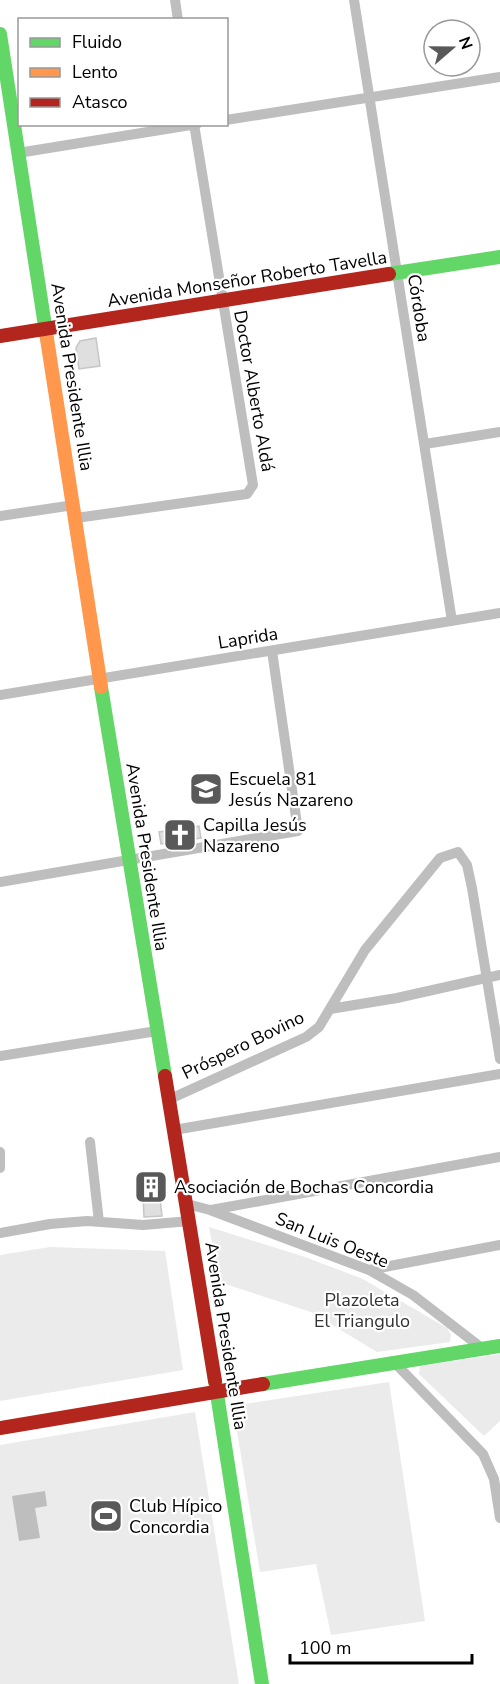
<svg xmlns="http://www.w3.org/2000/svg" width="500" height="1684" font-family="'Nunito Sans',sans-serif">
<rect width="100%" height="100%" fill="#fff"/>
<path fill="#ebebeb" d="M209,1227L305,1257L363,1279L447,1328L451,1335L450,1342L377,1352L311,1312L219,1282Z
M50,1247L165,1251L183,1370L0,1401V1255Z
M500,1354V1421L484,1436L419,1374L420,1366Z
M389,1382L425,1621L331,1635L316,1564L260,1572L234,1413L244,1404Z
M195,1412L239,1684H0V1445Z"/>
<path fill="#bebebe" d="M45,1491L47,1506L35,1508L40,1538L19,1541L12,1496Z"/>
<path fill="#dfdfdf" stroke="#c6c6c6" stroke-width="1.5" d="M96,338L100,366L79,369L76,348L80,341Z
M199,826L201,838L161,844L159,832Z
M157,1173L162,1216L144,1217L142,1175Z"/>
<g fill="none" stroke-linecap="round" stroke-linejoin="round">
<path stroke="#bebebe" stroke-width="10" d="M175,0L178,20
M354,0L452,621
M226,120L500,77
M18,153L197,124
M425,444L500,432
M0,516L74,505
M76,518L247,494L253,485L194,124
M0,695L500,613
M0,882L298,831L272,651
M330,1009L397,998L500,975
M0,1056L157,1031
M168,1100L306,1037L319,1027L365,950L440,858L458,852L467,865L472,888L500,1059
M174,1130L500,1074
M90,1142L99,1222
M0,1152V1168
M187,1204L210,1210L369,1270L413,1295L483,1349
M211,1210L500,1157
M0,1233L50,1224L87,1221L143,1225L190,1221
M369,1270L500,1245
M393,1361L483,1454L494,1479L500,1518"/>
<path stroke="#63d668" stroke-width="14" d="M0,34L47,339
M389,274L500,257
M101,687L165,1076
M215,1381L262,1684
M263,1384L500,1346"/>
<path stroke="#ff974d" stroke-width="14" d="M47,339L101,687"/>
<path stroke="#b3261e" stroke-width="14" d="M0,336L389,274
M165,1076L215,1381
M0,1428L263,1384"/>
</g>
<defs>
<g id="school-square" transform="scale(1.725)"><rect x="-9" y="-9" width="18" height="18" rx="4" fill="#595959" stroke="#fff"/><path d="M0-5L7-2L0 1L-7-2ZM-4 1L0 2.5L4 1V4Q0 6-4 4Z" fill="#fff"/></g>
<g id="church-square" transform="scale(1.725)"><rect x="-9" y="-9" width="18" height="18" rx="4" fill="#595959" stroke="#fff"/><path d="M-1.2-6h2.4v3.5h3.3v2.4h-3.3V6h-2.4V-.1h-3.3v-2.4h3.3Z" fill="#fff"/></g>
<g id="building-square" transform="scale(1.725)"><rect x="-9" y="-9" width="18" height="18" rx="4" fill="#595959" stroke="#fff"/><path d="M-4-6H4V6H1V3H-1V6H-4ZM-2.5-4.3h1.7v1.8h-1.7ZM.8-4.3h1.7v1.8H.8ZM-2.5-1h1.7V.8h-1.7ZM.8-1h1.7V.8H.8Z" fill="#fff"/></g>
<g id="stadium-square" transform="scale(1.725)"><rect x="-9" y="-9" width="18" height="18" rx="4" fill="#595959" stroke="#fff"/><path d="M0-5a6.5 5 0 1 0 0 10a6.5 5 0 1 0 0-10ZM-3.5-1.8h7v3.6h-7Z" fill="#fff"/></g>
</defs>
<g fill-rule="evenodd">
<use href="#school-square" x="206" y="789"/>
<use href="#church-square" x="180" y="835"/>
<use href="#building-square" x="151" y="1187"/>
<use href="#stadium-square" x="106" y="1516"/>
</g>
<g text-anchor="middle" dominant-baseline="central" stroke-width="4.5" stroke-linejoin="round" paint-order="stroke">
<g font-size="18" fill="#000" stroke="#fff">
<text transform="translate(247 279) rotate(-9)">Avenida Monseñor Roberto Tavella</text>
<text transform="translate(419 308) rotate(81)">Córdoba</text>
<text transform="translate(72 377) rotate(81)">Avenida Presidente Illia</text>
<text transform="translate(254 391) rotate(80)">Doctor Alberto Aldá</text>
<text transform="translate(248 638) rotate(-9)">Laprida</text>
<text transform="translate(147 857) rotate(81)">Avenida Presidente Illia</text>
<text transform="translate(243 1045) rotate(-26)">Próspero Bovino</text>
<text transform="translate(332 1240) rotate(22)">San Luis Oeste</text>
<text transform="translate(226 1336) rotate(81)">Avenida Presidente Illia</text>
</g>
<g font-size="18" fill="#000" stroke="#fff" text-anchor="start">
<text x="229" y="779">Escuela 81<tspan x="229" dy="21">Jesús Nazareno</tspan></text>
<text x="203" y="825">Capilla Jesús<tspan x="203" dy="21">Nazareno</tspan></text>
<text x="174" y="1187">Asociación de Bochas Concordia</text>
<text x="129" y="1506">Club Hípico<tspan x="129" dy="21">Concordia</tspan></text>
</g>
<g font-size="18" fill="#323232" stroke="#fff">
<text x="362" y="1300">Plazoleta<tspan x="362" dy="21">El Triangulo</tspan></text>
</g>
</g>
<rect x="18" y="18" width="210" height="108" fill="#ffffff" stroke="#999999" stroke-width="1.5"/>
<rect x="30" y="38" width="30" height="9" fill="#63d668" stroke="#999999" stroke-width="1.5"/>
<text x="72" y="48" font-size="18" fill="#000000">Fluido</text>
<rect x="30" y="68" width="30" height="9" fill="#ff974d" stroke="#999999" stroke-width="1.5"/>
<text x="72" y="78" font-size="18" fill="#000000">Lento</text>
<rect x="30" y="98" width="30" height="9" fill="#b3261e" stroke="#999999" stroke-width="1.5"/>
<text x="72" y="108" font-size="18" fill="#000000">Atasco</text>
<g transform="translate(452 48) rotate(70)"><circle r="28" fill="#ffffff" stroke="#999999" stroke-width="1.5"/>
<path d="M0-4.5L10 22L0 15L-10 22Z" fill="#595959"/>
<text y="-9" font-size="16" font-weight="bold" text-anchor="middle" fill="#000000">N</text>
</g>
<path d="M290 1654v9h182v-9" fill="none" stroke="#000000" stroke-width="3"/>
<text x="299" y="1654" font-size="18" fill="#000000" stroke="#ffffff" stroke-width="4.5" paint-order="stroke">100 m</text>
</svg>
